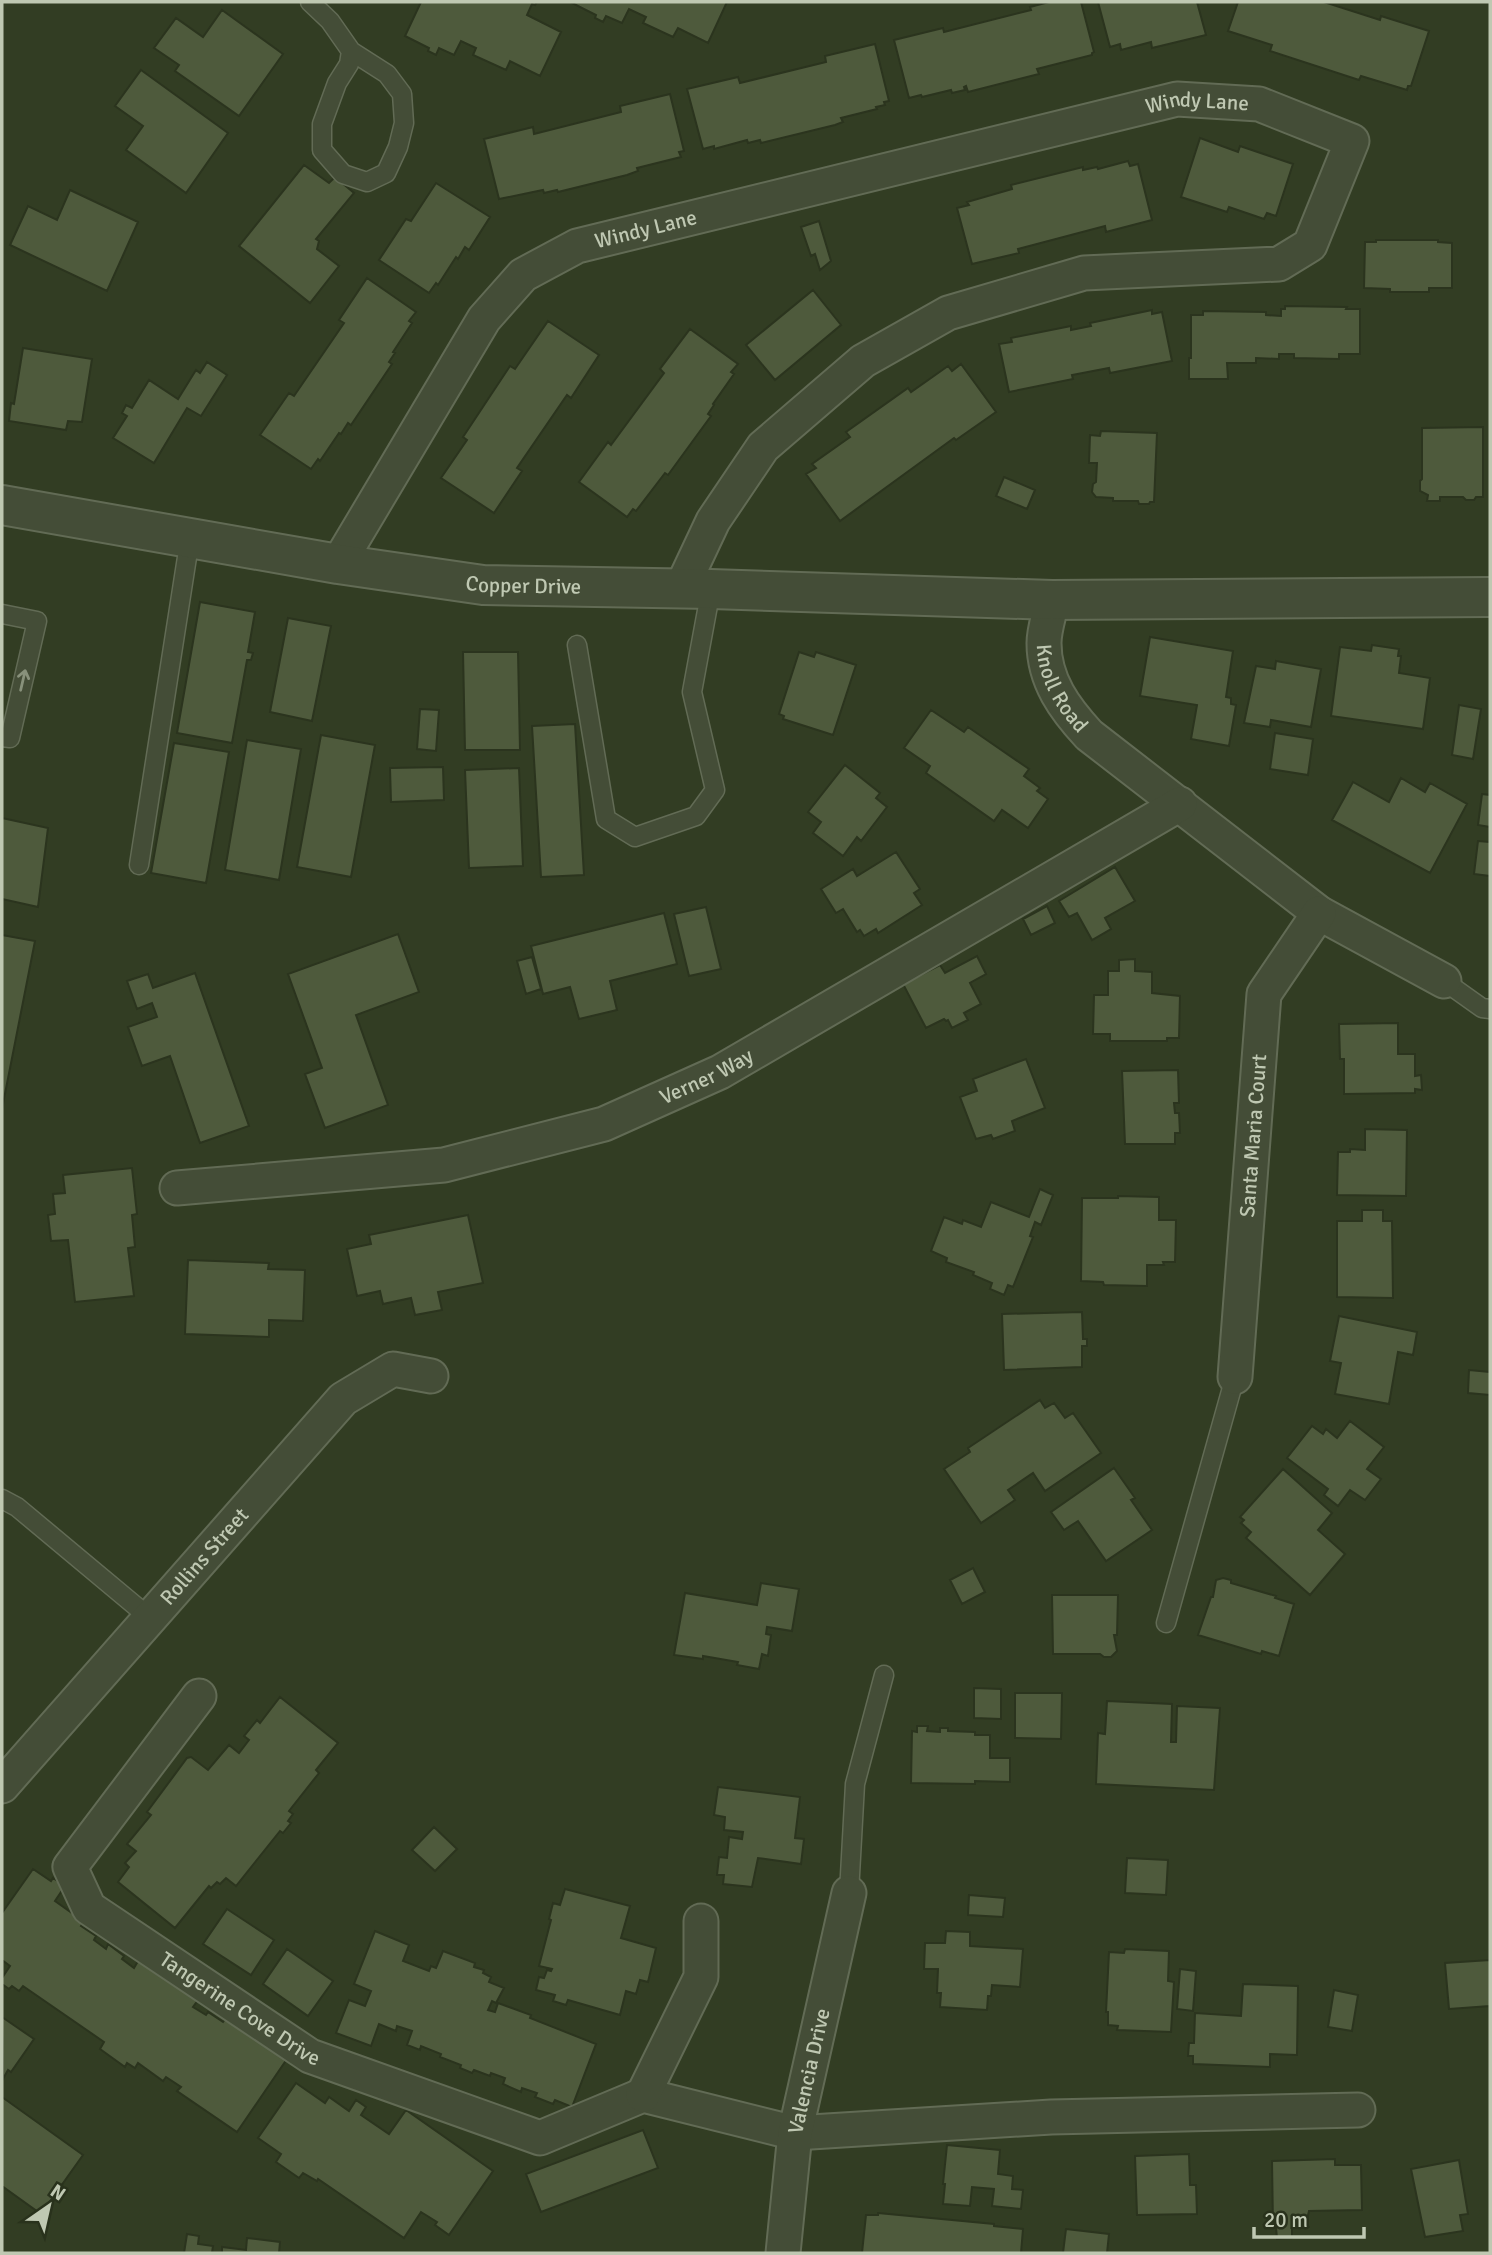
<svg xmlns="http://www.w3.org/2000/svg" width="1492" height="2255" font-family="Signika,sans-serif">
<rect width="100%" height="100%" fill="#323d23"/>
<path fill="#4e5a3c" stroke="#2b341e" stroke-width="2" d="M421,2H537L535,5L532,4L527,15L561,32L540,76L510,61L506,70L473,55L476,48L461,41L454,55L439,48L436,55L428,51L429,48L405,36Z
M573,2H727L708,43L678,28L673,37L643,23L646,17L629,9L622,23L606,16L603,22L595,18L596,15L572,3Z
M1049,2H1081L1094,52L1092,53V55L1037,69L1039,74L968,92L966,86L964,87L965,90L952,93L951,90L922,97L921,95L909,98L894,40L943,28L944,32L1031,10L1030,7Z
M1098,2H1197L1206,35L1152,48L1151,42L1121,50L1120,44L1110,47Z
M1238,2H1324L1380,20L1381,16L1429,31L1411,86H1408L1407,90L1361,76L1359,80L1270,51L1272,45L1228,31Z
M222,10L283,54L239,116L175,71L179,65L154,48L176,18L203,37Z
M875,44L889,101L884,102L885,105L876,107L877,109L841,118L843,122L835,125L761,143L760,140L748,143L747,140L714,149V146L703,149L687,89L738,77L740,83L826,62L825,56Z
M141,70L228,133L186,193L126,150L143,126L115,106Z
M670,94L684,151L679,152L681,157L637,168L638,171L627,175L558,192L557,190L544,193L543,190L499,199L484,139L533,127L534,134L621,112L620,106Z
M1200,138L1238,152L1240,146L1293,164L1276,216L1267,213L1264,219L1229,207L1227,212L1181,197Z
M1128,161L1130,166L1138,164L1152,220L1106,232L1105,226L1018,249L1019,253L972,264L957,208L969,205L967,202L1012,189L1011,185L1083,167V170L1097,167L1098,169Z
M304,165L329,183L335,177L354,193L316,239L319,241L317,249L339,266L310,303L239,246Z
M436,183L490,217L469,250L465,247L458,259L456,257L438,285L436,283L429,293L379,260L406,219L411,221Z
M70,190L138,222L107,291L10,245L28,206L57,220Z
M819,221L831,261L820,270L815,254L811,256L801,227Z
M1376,240H1438V242L1452,243V288H1429V292H1390V289L1364,288L1365,242H1376Z
M367,278L416,312L409,321L412,323L393,352L395,353L389,362L392,364L351,425L348,423L341,434L339,433L320,461L318,459L311,469L260,435L289,393L294,396L344,323L339,320Z
M813,290L841,325L775,380L746,345Z
M1285,306L1347,307L1346,309H1360V354H1339V359L1294,358V354H1279V359L1256,358V363H1227L1228,379H1189V358H1191V315H1203V311L1266,312V315L1281,316V309H1285Z
M1152,310V314L1162,312L1172,361L1110,373L1109,368L1072,375L1073,379L1009,392L999,344L1012,342L1011,338L1071,326V330L1091,326L1090,323Z
M548,321L599,355L571,398L567,395L517,468L522,471L494,513L441,478L467,440L463,437L510,366L515,369Z
M690,329L738,364L731,372L734,374L713,404L714,405L708,414L711,416L668,475L665,473L636,511L633,509L627,517L579,482L608,442L611,445L664,373L660,369Z
M23,348L92,359L82,422L68,421L66,430L9,421L11,403L14,404Z
M207,362L227,375L201,416L187,408L154,463L113,438L127,416L122,413L126,405L132,408L149,380L178,399L196,370L200,373Z
M961,364L996,412L956,440L954,438L840,521L806,474L816,468L812,464L850,437L846,432L908,388L911,392L948,366L952,371Z
M1483,427V497H1476L1474,500H1466L1463,497H1440V501H1427L1428,495L1420,491V481L1422,479V428Z
M1101,431L1157,433L1154,502H1150L1149,504H1139L1138,501H1113V498L1096,497L1092,492L1093,484L1096,482L1097,463H1089L1090,435L1100,436Z
M1004,477L1035,490L1027,509L996,496Z
M200,602L255,612L248,652L253,653L251,660H247L232,743L177,733Z
M288,618L331,626L312,721L270,712Z
M1150,637L1233,651L1226,697L1231,698V704L1236,705L1229,746L1191,739L1197,705L1140,696Z
M1372,645L1399,649L1398,656H1401L1399,673L1430,678L1423,729L1331,716L1340,647L1371,651Z
M463,652H518L520,750H465Z
M799,652L814,657L816,652L856,665L833,735L783,719L784,716L779,714Z
M1276,661L1321,669L1311,727L1271,720L1270,727L1244,723L1256,666L1275,669Z
M1459,705L1481,709L1473,759L1452,755Z
M420,709L439,710L436,751L417,749Z
M931,710L964,732L968,727L1029,769L1024,776L1040,788L1037,791L1048,799L1028,828L1002,810L994,821L926,773L930,766L904,748Z
M575,724L584,875L541,877L532,726Z
M1275,733L1313,739L1308,775L1270,769Z
M321,735L375,745L351,877L297,867Z
M247,740L301,749L279,880L225,870Z
M174,743L229,752L206,883L151,873Z
M845,765L880,793L876,798L887,807L861,841L857,837L843,856L813,833L821,822L808,812Z
M443,767L444,800L391,802L390,768Z
M519,768L523,866L469,868L465,770Z
M1401,778L1425,792L1430,783L1467,804L1430,873L1332,820L1353,782L1389,802Z
M1482,794L1490,795V827L1478,825Z
M2,818L48,828L38,907L2,899Z
M1478,841L1490,842V876L1474,874Z
M896,852L920,889L914,893L922,905L878,933L876,929L864,936L860,930L857,932L843,909L836,913L821,889L853,869L857,876Z
M1115,867L1135,901L1105,918L1111,929L1092,940L1077,913L1069,917L1059,901Z
M1047,906L1055,923L1031,935L1023,919Z
M706,907L721,969L689,976L674,914Z
M664,913L677,964L610,981L617,1010L579,1019L570,987L543,994L531,946Z
M398,934L419,992L356,1015L388,1105L325,1128L305,1074L322,1068L288,974Z
M2,935L35,941L2,1109Z
M977,956L986,974L970,983L981,1004L964,1013L968,1020L952,1028L948,1020L946,1021L944,1019L926,1028L903,984L940,965L945,973Z
M532,957L541,989L526,994L517,961Z
M1135,959V971L1152,972V993L1180,996L1179,1038H1167V1041H1110V1034H1093L1094,995H1108V971H1119V960Z
M195,973L249,1126L200,1143L170,1056L142,1066L128,1027L157,1017L152,1003L137,1009L127,981L148,974L153,988Z
M1398,1023V1054H1415V1076L1421,1075L1422,1090L1415,1089V1093L1344,1094V1059H1340L1339,1024Z
M1026,1059L1045,1108L1012,1121L1015,1131L993,1139L991,1135L976,1139L960,1097L977,1091L973,1079Z
M1178,1070L1179,1103H1174L1175,1113H1179L1180,1133H1175V1144H1125L1122,1071Z
M1365,1129L1407,1130L1406,1196L1337,1195L1338,1152H1350V1149L1365,1150Z
M132,1168L137,1214L132,1215L135,1247L128,1248L134,1296L75,1302L68,1240L51,1241L48,1215L55,1214L53,1194L65,1193L63,1175Z
M1040,1189L1053,1195L1041,1225L1035,1222L1030,1236L1033,1237L1013,1287L1008,1285L1004,1295L990,1289L992,1283L973,1275L974,1272L946,1262L947,1258L931,1251L944,1217L962,1224L963,1220L981,1227L991,1202L1029,1217Z
M1118,1196L1159,1197V1220H1176L1175,1262H1163L1164,1265H1147V1286L1104,1285L1103,1282L1081,1281L1082,1198H1118Z
M1362,1210H1383V1221H1392L1393,1298L1337,1297V1221H1362Z
M468,1215L483,1283L438,1292L442,1310L415,1315L411,1298L383,1304L380,1291L357,1296L347,1249L371,1244L369,1235Z
M188,1260L269,1263L268,1269L305,1270L303,1321L269,1320V1337L185,1334Z
M1082,1312L1083,1339H1087V1346H1082V1367L1004,1370L1002,1314Z
M1339,1316L1417,1332L1413,1355L1398,1352L1389,1404L1335,1394L1341,1363L1330,1361Z
M1469,1370L1490,1372V1395L1468,1393Z
M1040,1400L1045,1408L1054,1403L1065,1418L1073,1413L1101,1453L1045,1491L1033,1473L1008,1490L1015,1500L981,1523L944,1469L970,1452L968,1448Z
M1350,1421L1384,1447L1367,1469L1381,1479L1365,1500L1350,1490L1338,1506L1324,1495L1328,1489L1287,1458L1312,1426L1323,1434L1326,1429L1337,1438Z
M1114,1468L1135,1498L1131,1500L1152,1530L1106,1561L1078,1521L1064,1530L1051,1512Z
M1283,1469L1332,1513L1318,1530L1345,1554L1310,1595L1246,1538L1251,1532L1241,1523L1244,1520L1240,1517Z
M973,1568L985,1592L962,1604L950,1580Z
M1223,1578L1231,1580V1583L1276,1596L1275,1598L1294,1604L1279,1656L1262,1651L1261,1654L1198,1635L1211,1597H1213L1216,1580Z
M761,1583L799,1589L792,1631L767,1627L766,1634L771,1635L768,1656L762,1654L759,1669L737,1665L738,1662L703,1656V1659L674,1655L685,1593L757,1605Z
M1052,1595H1118L1117,1635H1114L1117,1651L1111,1657H1104L1100,1654H1053Z
M974,1688L1001,1689V1719L974,1718Z
M1015,1693H1062L1061,1739L1015,1738Z
M280,1697L338,1743L316,1770L319,1773L289,1811L293,1814L288,1821L291,1823L283,1833L280,1831L236,1886L226,1878L220,1884L217,1882L211,1888L209,1886L175,1928L118,1882L129,1867L125,1863L136,1851L127,1844L151,1815L147,1812L187,1758L191,1757L208,1770L229,1745L239,1753L249,1740L244,1736L257,1720L260,1723Z
M1107,1701L1172,1704L1171,1742H1176L1177,1706L1220,1708L1214,1790L1096,1784L1098,1733L1105,1734Z
M917,1726H928L927,1731L940,1732V1728H948V1731L975,1732V1735H990V1758H1010V1782L975,1781V1784L911,1783L912,1731L917,1732Z
M718,1787L800,1797L795,1838L804,1839L801,1864L758,1858L752,1887L723,1884L724,1875H717L719,1857L727,1858L729,1837L742,1839L743,1832L724,1830L725,1817L714,1815Z
M434,1827L457,1849L435,1871L412,1850Z
M1127,1858L1168,1860L1166,1895L1125,1893Z
M33,1869L51,1881L53,1878L65,1886L55,1901L72,1913L74,1910L86,1918L81,1926L96,1936L94,1940L106,1949L108,1944L124,1956L122,1959L134,1968L141,1956L201,1996L193,2007L206,2015L208,2012L223,2022L228,2015L289,2056L237,2132L177,2091L181,2087L166,2077L163,2081L138,2063L135,2068L127,2063L125,2067L100,2049L104,2042L23,1986L19,1991L12,1986L9,1989L2,1984V1978L10,1966L2,1960V1913Z
M565,1889L630,1906L621,1938L656,1948L648,1982L640,1980L636,1994L626,1991L620,2015L568,2000L566,2005L553,2001L555,1995L536,1990L539,1977L544,1978L547,1970L551,1971L552,1969L539,1966L551,1920L549,1919L553,1903L560,1905Z
M969,1895L1005,1898L1003,1917L968,1915Z
M227,1909L274,1940L251,1975L203,1944Z
M375,1931L409,1945L403,1961L429,1971L431,1966L436,1968L443,1951L475,1963L474,1967L484,1970L483,1973L491,1977L489,1982L504,1988L496,2003L492,2001L488,2010L495,2012L498,2003L531,2015L530,2018L596,2044L572,2107L555,2100L553,2104L535,2097L537,2093L522,2088L521,2092L503,2084L505,2078L491,2073L490,2076L474,2070L472,2073L460,2068L461,2065L440,2057L441,2054L421,2046L420,2050L407,2045L412,2031L397,2026L396,2031L379,2024L371,2046L336,2033L349,2000L365,2006L371,1991L354,1984Z
M946,1931L970,1932V1946L1023,1949L1020,1987L992,1985L991,1996H988L987,2010L940,2007L941,1993H937L938,1969H924L925,1943H945Z
M287,1949L333,1981L308,2016L263,1984Z
M1125,1949L1169,1951L1168,1981L1174,1982L1171,2032L1117,2030L1118,2026L1108,2025V2012H1106L1109,1952L1124,1953Z
M1490,1960V2006L1449,2009L1445,1963Z
M1180,1969L1196,1971L1193,2011L1177,2009Z
M1243,1984L1298,1986L1297,2055L1270,2054V2067L1193,2064V2056H1188L1189,2043H1194L1195,2013L1241,2016Z
M1334,1990L1358,1995L1352,2031L1328,2027Z
M2,2017L34,2039L11,2072L8,2070L3,2079Z
M296,2083L325,2103L329,2097L349,2111L356,2100L366,2107L361,2115L389,2134L406,2110L493,2171L449,2235L435,2225L437,2222L421,2212L404,2238L318,2179L317,2181L303,2173L299,2178L276,2162L281,2154L258,2138Z
M2,2097L83,2155L41,2214L2,2186Z
M643,2130L658,2168L541,2212L526,2174Z
M947,2145L1000,2150L998,2174L1013,2176L1012,2189L1023,2190L1021,2209L992,2206L994,2189L972,2187L970,2206L943,2204L945,2184H943Z
M1189,2154L1190,2185H1196L1197,2214L1137,2215L1135,2156Z
M1335,2159V2165H1361L1362,2210L1309,2211L1305,2228L1292,2226V2238L1277,2239L1276,2227H1273L1272,2161Z
M1459,2160L1468,2214L1460,2215L1463,2231L1425,2237L1411,2169Z
M878,2213L994,2224V2226L1023,2229L1021,2253H862L866,2215H878Z
M1066,2229L1109,2234L1107,2253H1063Z
M187,2234L199,2236L198,2244L213,2246L212,2253H184Z
M247,2238L280,2242L279,2253H222V2247L246,2250Z"/>
<g fill="none" stroke-linecap="round" stroke-linejoin="round">
<g stroke="#626b55" stroke-width="21">
<path id="service" d="M310,2L330,21L351,51L387,74L402,94L404,123L398,147L386,173L367,182L343,174L322,150V124L337,83L349,64L351,51
M2,614L37,621L10,738L2,737
M577,645L606,819L635,837L696,816L715,790L692,692L711,589
M139,865L190,538
M1444,981L1482,1008L1490,1009
M2,1499L17,1507L150,1618
M1166,1623L1235,1377
M849,1893L855,1784L884,1675"/>
</g>
<g stroke="#626b55" stroke-width="37">
<g id="minor">
<path id="s1" d="M338,564L484,319L523,275L577,246L1177,99L1259,104L1352,141L1310,245L1279,264L1084,273L948,313L863,361L763,447L713,521L681,589"/>
<path id="s2" d="M1052,600C1050,613 1044,629 1044,643C1044,681 1065,709 1089,735L1319,913L1444,981"/>
<path id="s3" d="M177,1188L444,1165L604,1124L720,1072L1180,804"/>
<path id="s4" d="M1235,1377L1264,994L1319,913"/>
<path id="s5" d="M199,1696L70,1867L89,1908L310,2056L540,2138L643,2095L795,2133L1051,2117L1358,2110"/>
<path id="s6" d="M2,1786L343,1399L393,1369L431,1376"/>
<path d="M643,2095L701,1977V1921"/>
<path id="s7" d="M783,2253L795,2133L849,1893"/>
</g>
</g>
<g stroke="#626b55" stroke-width="42">
<g id="tertiary">
<path id="s8" d="M2,505L338,564L483,585L711,589L1052,600L1490,597"/>
</g>
</g>
<use href="#service" stroke="#444d37" stroke-width="18"/>
<use href="#minor" stroke="#444d37" stroke-width="33"/>
<use href="#tertiary" stroke="#444d37" stroke-width="38"/>
</g>
<defs><path id="oneway-shaft" d="M-6 0H5M1.5-3L5.5 0L1.5 3" fill="none" stroke-width="1.6" stroke-linecap="round" stroke-linejoin="round" transform="scale(1.75)"/></defs>
<use stroke="#88917b" href="#oneway-shaft" transform="translate(23 680) rotate(-77)"/>
<g text-anchor="middle" dominant-baseline="central" stroke-width="7" stroke-linejoin="round" paint-order="stroke">
<g font-size="21" fill="#bfc8b2" stroke="#29321c">
<text stroke="none"><textPath href="#s1" startOffset="1043">Windy Lane</textPath></text>
<text stroke="none"><textPath href="#s1" startOffset="476">Windy Lane</textPath></text>
<text stroke="none"><textPath href="#s8" startOffset="528">Copper Drive</textPath></text>
<text stroke="none"><textPath href="#s2" startOffset="93">Knoll Road</textPath></text>
<text stroke="none"><textPath href="#s3" startOffset="546">Verner Way</textPath></text>
<text stroke="none"><textPath href="#s4" startOffset="242">Santa Maria Court</textPath></text>
<text stroke="none"><textPath href="#s6" startOffset="306">Rollins Street</textPath></text>
<text stroke="none"><textPath href="#s5" startOffset="441">Tangerine Cove Drive</textPath></text>
<text stroke="none"><textPath href="#s7" startOffset="184">Valencia Drive</textPath></text>
</g>
</g>
<rect width="1492" height="2255" fill="none" stroke="#bfc8b2" stroke-width="7"/>
<g transform="translate(49 2206) rotate(34)" stroke="#29321c" stroke-width="5" paint-order="stroke">
<path d="M0-5L12 26L0 18L-12 26Z" fill="#bfc8b2"/>
<text y="-10" font-size="19" font-weight="bold" text-anchor="middle" fill="#bfc8b2">N</text>
</g>
<path d="M1254 2227v10h110v-10" fill="none" stroke="#bfc8b2" stroke-width="3.5"/>
<text x="1264" y="2227" font-size="21" fill="#bfc8b2" stroke="#29321c" stroke-width="5" paint-order="stroke">20 m</text>
</svg>
